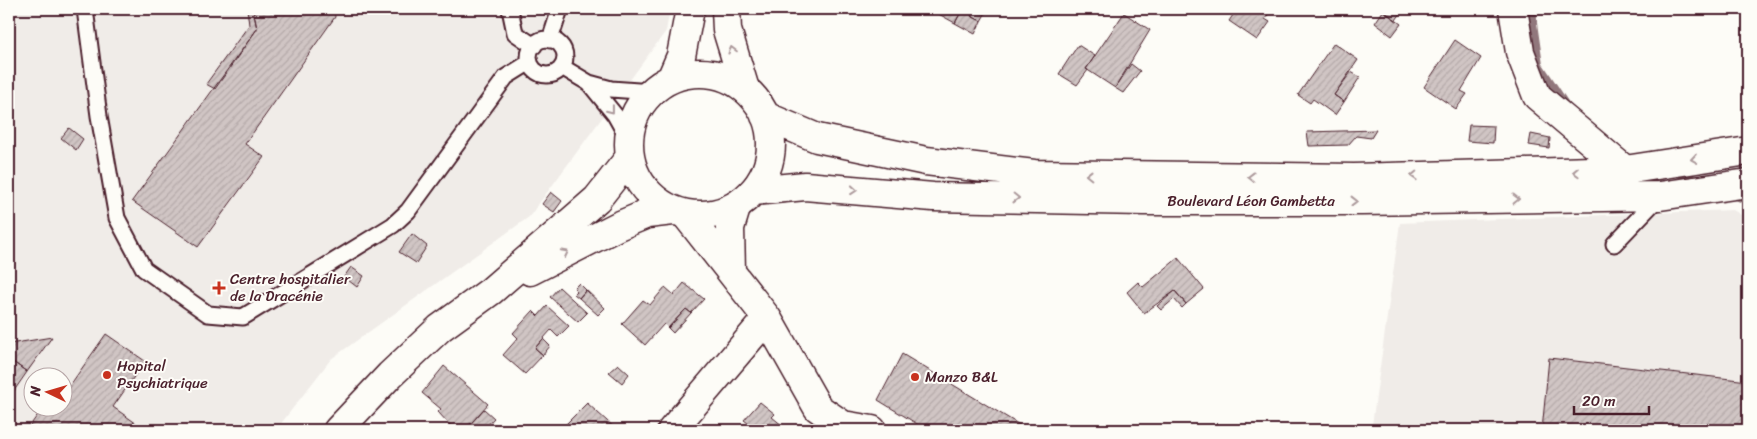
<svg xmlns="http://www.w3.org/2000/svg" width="1757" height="439" font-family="Sriracha,sans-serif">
<defs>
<pattern id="building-hatch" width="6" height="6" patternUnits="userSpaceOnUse" patternTransform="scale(1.25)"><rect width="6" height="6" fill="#d0c5c4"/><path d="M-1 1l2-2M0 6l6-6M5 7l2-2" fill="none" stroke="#b4a9a9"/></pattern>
</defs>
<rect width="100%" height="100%" fill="#fdfcf7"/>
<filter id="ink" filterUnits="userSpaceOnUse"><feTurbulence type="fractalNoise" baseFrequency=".02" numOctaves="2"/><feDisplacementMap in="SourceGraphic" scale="10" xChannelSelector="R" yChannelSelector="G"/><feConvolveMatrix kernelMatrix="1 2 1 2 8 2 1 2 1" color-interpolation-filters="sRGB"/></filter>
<g filter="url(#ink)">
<path fill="#f0ece8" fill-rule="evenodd" d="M9,9H670L666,31L529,217L331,359L276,430H9ZM32,376H62V406H32Z
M1733,210L1748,219V430H1380L1372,425L1400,223Z"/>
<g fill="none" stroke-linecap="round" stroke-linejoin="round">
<path stroke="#91777b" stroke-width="8" d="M1533,9V23L1539,65L1567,107
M1673,171L1697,181
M1734,195L1748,201"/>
</g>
<path fill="url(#building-hatch)" stroke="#4a1f2b" d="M247,9H253L257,29L215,89L206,84L249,25Z
M253,9H334L335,17L245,144L264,157L198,247L132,201L257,29Z
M936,9H955L961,12L955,23L935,12Z
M955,9H975L971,16L981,21L975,34L955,23L961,12Z
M975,9H988L981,21L971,16Z
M1237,9H1272L1265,19L1270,22L1257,40L1229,21Z
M1381,9H1404L1396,20Z
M1383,11L1401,24L1392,36L1375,23Z
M1124,13L1150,30L1115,88L1086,69Z
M1455,40L1481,58L1461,91L1467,94L1456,109L1424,87Z
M1334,43L1358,60L1334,95L1344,102L1335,115L1313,99L1310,103L1298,95Z
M1078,45L1095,56L1086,69L1088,70L1077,85L1059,74Z
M1131,64L1140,71L1123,93L1115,88Z
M1351,72L1360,77L1344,102L1334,95Z
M1469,125L1494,126L1493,143L1467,141Z
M69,128L83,139L76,150L61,138Z
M1376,130L1371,138L1356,136L1348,145L1309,146L1307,132Z
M1531,134L1550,138L1549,148L1529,145Z
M551,192L562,201L554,212L542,204Z
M412,234L427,246L416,263L399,252Z
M1178,258L1204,289L1186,304L1175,291L1144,313L1127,292L1138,282L1143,287Z
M351,267L364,276L357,287L344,277Z
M579,283L586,290L579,298L574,294L577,291L574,288Z
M684,283L704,299L691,313L686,309L668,328L664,324L645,345L622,324L643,300L650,305L665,287L674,295Z
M559,287L587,313L578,322L550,297Z
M586,290L605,308L598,315L579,298Z
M1175,291L1186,304L1182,308L1174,299L1161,310L1157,306Z
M547,306L569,326L558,337L551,330L535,348L543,355L525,374L503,355L518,338L513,333L533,311L538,316Z
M686,309L691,313L673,333L668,328Z
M106,334L145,361L113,407L140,426L137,430H27L44,406H62V388L66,391Z
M52,337L27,372L9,359V344Z
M543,339L550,346L543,355L535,348Z
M902,354L1028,430H927L878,400Z
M1549,358L1748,381V430H1542Z
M9,359L27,372L9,398Z
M618,364L629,374L622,383L609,372Z
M444,366L488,404L465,430H457L449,424L438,412L441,409L422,393Z
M760,402L775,414L772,417L788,430H757L744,420Z
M587,403L617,430H571L566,424Z
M484,409L494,418L483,430H472L468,427Z"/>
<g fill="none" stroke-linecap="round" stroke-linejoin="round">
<g stroke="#4a1f2b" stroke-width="19">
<path id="lane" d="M85,9L99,116L117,218L144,269L208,314L243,317L248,314L393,225L408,211L506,77L530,62
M510,9L515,33L534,46
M529 57a18 18 0 1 1 36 0a18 18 0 1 1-36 0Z
M550,40L560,9
M562,67L589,83L611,89L652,92
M589,83L615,115L629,140
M1614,244L1660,196"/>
</g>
<g stroke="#4a1f2b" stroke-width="31">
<path id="street" d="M1513,9L1520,52L1537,96L1625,170
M686,215L767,318L818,408L843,425L872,430
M731,271L730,228L737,205
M672,430L767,318"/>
</g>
<g stroke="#4a1f2b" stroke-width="31">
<path id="secondary" d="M726,9L727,30L745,89
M629 144a71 71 0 1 1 142 0a71 71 0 1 1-142 0Z
M671,79L681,56L690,9
M765,116L817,138L926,161L1034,174L1354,178L1625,170L1748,151
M754,191L805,186L933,197L1144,201H1362L1660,196L1748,183
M530,271L618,226L647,214L673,211
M338,430L390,375L440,328L491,291L597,199L630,157"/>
</g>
<use href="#lane" stroke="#fdfcf7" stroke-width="15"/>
<use href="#street" stroke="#fdfcf7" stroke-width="28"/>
<use href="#secondary" stroke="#fdfcf7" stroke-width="28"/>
</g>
<defs><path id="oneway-chevron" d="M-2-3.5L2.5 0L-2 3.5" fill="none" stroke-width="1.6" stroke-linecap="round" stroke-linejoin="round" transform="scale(1.25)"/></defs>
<g stroke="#ac999b">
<use href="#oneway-chevron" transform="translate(732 50) rotate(-105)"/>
<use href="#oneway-chevron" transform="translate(611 110) rotate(52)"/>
<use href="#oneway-chevron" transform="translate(1694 159) rotate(171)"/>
<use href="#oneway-chevron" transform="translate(1576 172) rotate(178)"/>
<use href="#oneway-chevron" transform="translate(1089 175) rotate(-179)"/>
<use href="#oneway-chevron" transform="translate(1414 176) rotate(178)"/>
<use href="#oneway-chevron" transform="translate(1251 177) rotate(-179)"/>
<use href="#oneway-chevron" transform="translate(854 190) rotate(5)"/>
<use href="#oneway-chevron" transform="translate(1016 198) rotate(1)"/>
<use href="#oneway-chevron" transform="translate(1516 199) rotate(-1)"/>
<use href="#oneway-chevron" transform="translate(1354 201)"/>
<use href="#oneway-chevron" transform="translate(565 253) rotate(-27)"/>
</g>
</g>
<g fill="#c8321e" stroke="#fdfcf7" stroke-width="2">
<path d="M216.5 280.5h5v5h5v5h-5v5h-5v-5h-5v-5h5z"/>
<circle cx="107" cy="375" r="5"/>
<circle cx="915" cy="377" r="5"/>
</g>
<g text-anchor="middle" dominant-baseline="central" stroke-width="4" stroke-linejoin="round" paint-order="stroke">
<g font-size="15" fill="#4a1f2b" stroke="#fdfcf7">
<text x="1251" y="201">Boulevard Léon Gambetta</text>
</g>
<g font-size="15" fill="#4a1f2b" stroke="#fdfcf7" text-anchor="start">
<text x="230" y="279">Centre hospitalier<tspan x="230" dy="17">de la Dracénie</tspan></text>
<text x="117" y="366">Hopital<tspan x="117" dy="17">Psychiatrique</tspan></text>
<text x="925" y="377">Manzo B&amp;L</text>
</g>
</g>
<rect width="1757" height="439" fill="none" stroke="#fdfcf7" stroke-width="30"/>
<rect x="15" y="15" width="1727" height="409" fill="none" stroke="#4a1f2b" stroke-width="2" filter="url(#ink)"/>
<g transform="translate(48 392) rotate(275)"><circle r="24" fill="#fdfcf7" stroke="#b5a4a5"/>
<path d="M0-4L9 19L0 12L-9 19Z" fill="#c8321e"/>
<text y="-8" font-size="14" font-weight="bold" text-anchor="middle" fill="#4a1f2b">N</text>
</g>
<path d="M1574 406v8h75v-8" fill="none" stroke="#4a1f2b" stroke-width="2.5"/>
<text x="1582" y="406" font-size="15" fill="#4a1f2b" stroke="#fdfcf7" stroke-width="4" paint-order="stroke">20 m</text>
</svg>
